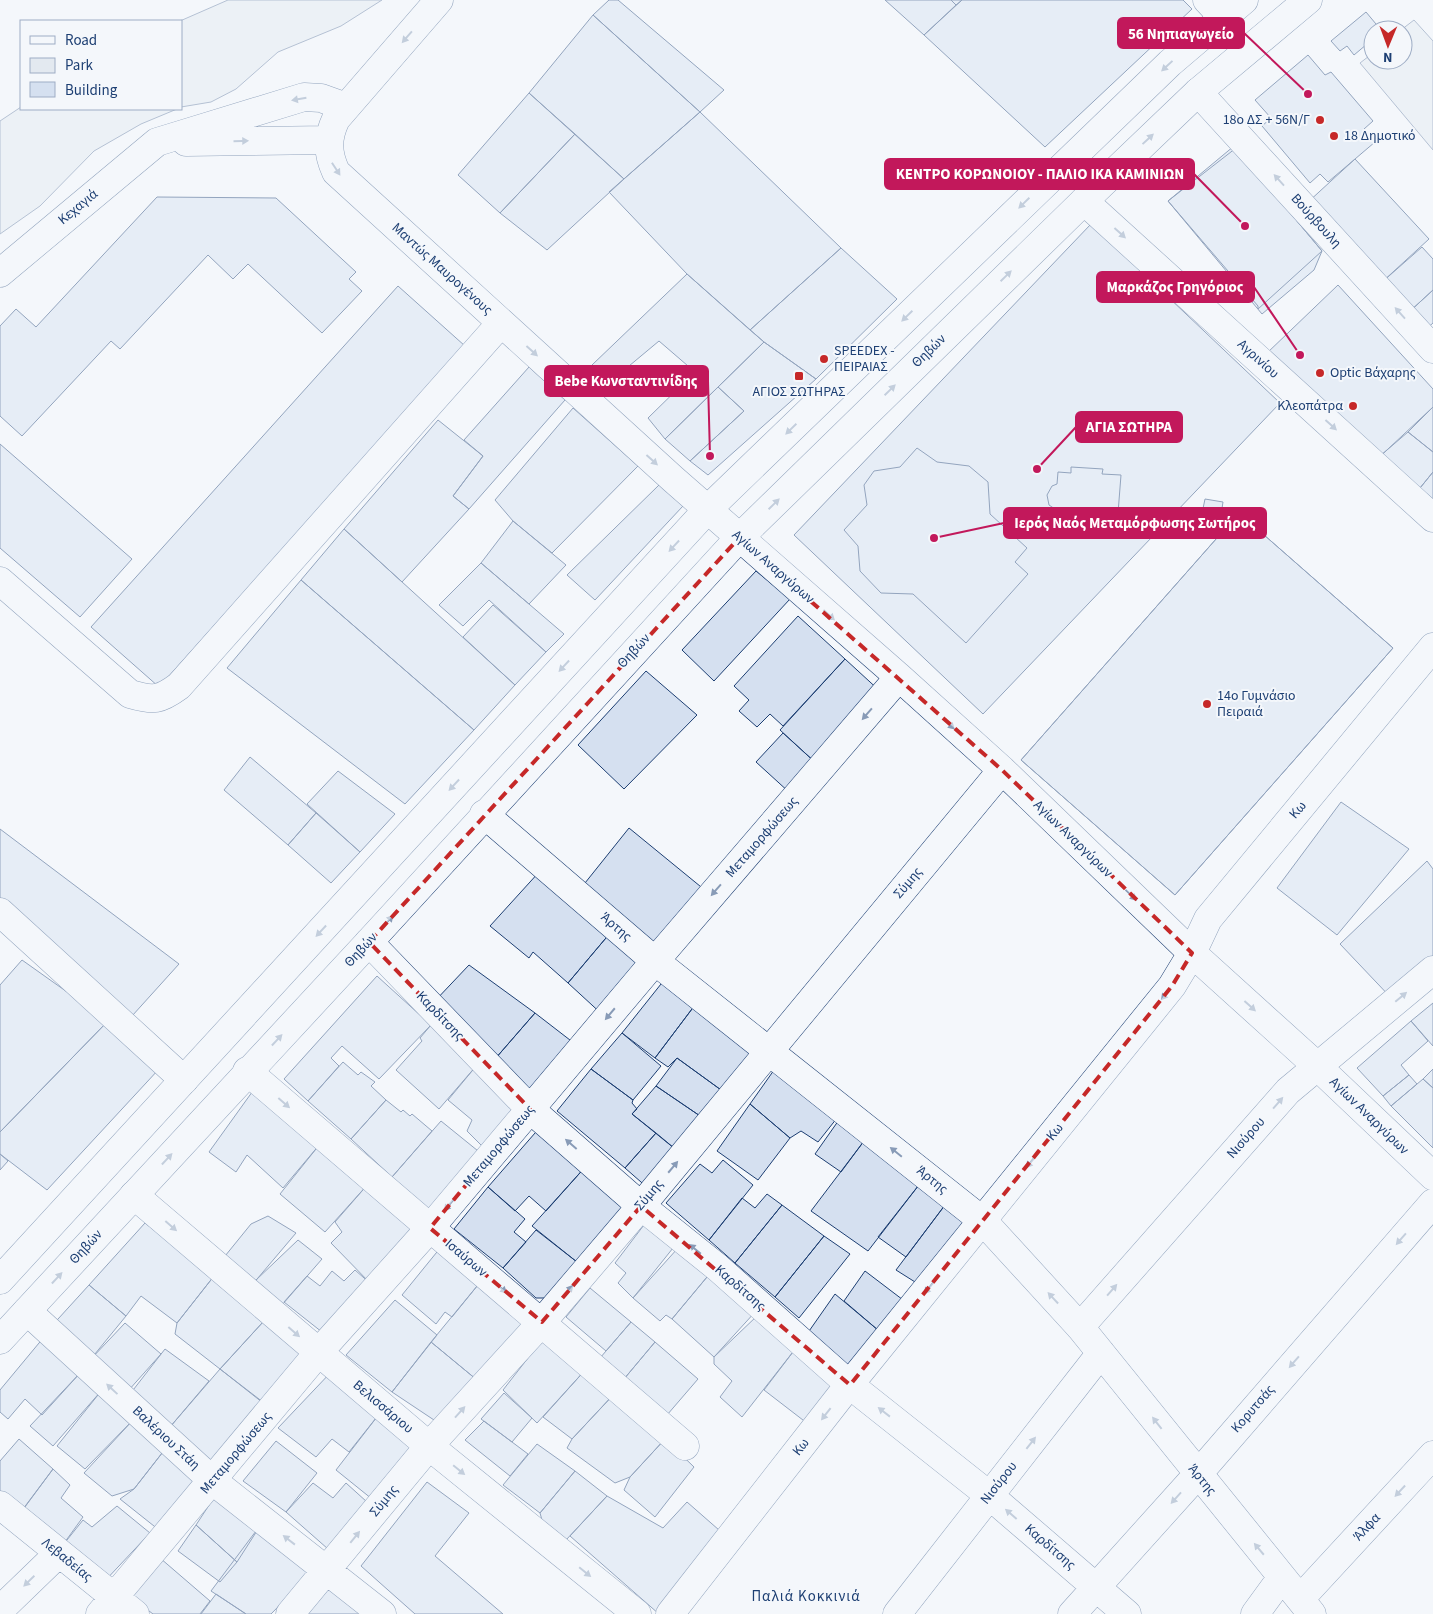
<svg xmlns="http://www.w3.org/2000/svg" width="1433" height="1614" font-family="'Source Sans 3',sans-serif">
<rect width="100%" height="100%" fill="#f4f7fb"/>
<path fill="#e3e9f0" stroke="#687fa3" d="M228,0H382L341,26L278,52L236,89L211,102L181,107L180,21Z
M1414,20L1433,41V150L1360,63L1373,53V60H1403L1401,30Z
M21,107V109H177L141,124L94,151L40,206L0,234V121Z"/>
<path fill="#d5e0f0" stroke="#1d3f73" d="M609,0H618L724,90L700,112L593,15Z
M885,0H951L956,5L924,35Z
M951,0H962L956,5Z
M962,0H1183L1192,9L1045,147L924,35Z
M1366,12L1381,30H1373V39L1354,55L1347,46L1340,51L1331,41Z
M593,15L700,112L624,179L529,93Z
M1308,55L1325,75L1331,72L1373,121L1364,129L1375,142L1328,182L1320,174L1310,183L1262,126L1271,118L1255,100Z
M529,93L575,134L500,213L458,175Z
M700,112L841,248L750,330L687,274L609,192Z
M575,134L624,179L547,250L500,213Z
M1234,146L1322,251L1314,270L1262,314L1168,201Z
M1236,148L1322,251L1258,309V306L1168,201Z
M1355,159L1429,239L1381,283L1307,203Z
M157,197L276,198L356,272L349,279L362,291L322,333L248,264L233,279L208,255L120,349L111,341L22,436L0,416V326L16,309L36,327Z
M1091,224L1280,403L983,714L794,535Z
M1422,247L1433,259V290L1408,313L1381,283Z
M841,248L897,299L816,379L764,342L750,330Z
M687,274L764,342L665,439L648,418L695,372L659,341L611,381L592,365Z
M1338,285L1433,389V407L1373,463L1266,354Z
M398,286L465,346L159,687L91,627Z
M1433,290V323L1424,331L1408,313Z
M764,342L816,379L708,475L690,461L744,411L718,387Z
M529,367L565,400L469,509L453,496L483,456L464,440Z
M718,387L744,411L690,461L665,439Z
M1433,407V452L1408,432Z
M573,408L638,466L552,553L513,521L495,500Z
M438,420L483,456L453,496L469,509L402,582L344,529Z
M1408,432L1433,452V472L1420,488L1380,456Z
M0,444L132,559L80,617L0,548Z
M917,448L937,462L969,466L988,482L990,514L1027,548L1015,562L1028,574L966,643L913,594L881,593L860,571L858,546L844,530L867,505L864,485L874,471L900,467Z
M1071,467L1103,469L1102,474L1121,475L1117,526L1099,525L1098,530L1066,528L1067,523L1054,522L1055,509L1049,505L1047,495L1052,486L1057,484L1058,472L1071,473Z
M1433,472V499L1420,488Z
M659,485L683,506L595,600L567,575Z
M1205,499L1223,502L1220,521L1201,518Z
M1239,513L1393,648L1175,895L1021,760Z
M1239,513L1393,648L1175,895L1021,760Z
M513,521L566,565L529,604L481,563Z
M344,529L515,685L474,730L301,580Z
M481,563L564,634L546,652L489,600L463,626L439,605Z
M756,571L790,599L714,681L682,650Z
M301,580L474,730L405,804L227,668Z
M493,605L546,652L515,685L463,637Z
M798,616L845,659L783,726L770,714L757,727L739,711L749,700L734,686Z
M845,659L882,693L817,764L780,730Z
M646,671L697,715L624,789L578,745Z
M783,733L817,764L790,793L756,762Z
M250,757L316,813L288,845L224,790Z
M338,771L395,814L360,852L307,804Z
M1341,802L1409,849L1337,935L1277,888Z
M316,813L360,852L331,883L288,845Z
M629,828L706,891L655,949L581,888Z
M0,829L179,964L132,1016L0,905Z
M1427,861L1433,869V969L1395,1002L1340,944Z
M540,871L611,932L568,983L533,952L529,958L490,926Z
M611,932L647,964L605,1017L568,983Z
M22,960L108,1021L0,1132V985Z
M469,965L535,1013L495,1059L433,1003Z
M377,976L431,1025L379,1079L342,1046L331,1058L339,1066L308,1101L284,1079Z
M665,979L698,1001L655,1058L622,1033Z
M698,1001L767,1053L728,1095L677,1058L668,1067L655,1058Z
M1433,1003V1046L1411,1021Z
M535,1013L579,1047L537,1096L495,1059Z
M108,1021L159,1069L47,1190L0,1154V1132Z
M1411,1021L1428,1041L1401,1065L1409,1075L1383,1096L1357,1068Z
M431,1025L477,1065L439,1109L396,1070L422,1041L420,1038Z
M622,1033L661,1066L633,1100L591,1069Z
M677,1058L728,1095L706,1120L656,1086Z
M343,1062L358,1075L361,1072L375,1082L371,1086L386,1100L351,1139L308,1101Z
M779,1063L841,1113L818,1142L801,1131L790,1138L750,1104Z
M477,1065L528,1110L490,1154L467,1131L472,1120L448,1100Z
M591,1069L633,1100L632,1103L637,1109L632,1114L656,1133L625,1168L557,1111Z
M1433,1069V1088L1423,1079Z
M1409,1075L1417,1084L1391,1106L1383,1096Z
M1423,1079L1433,1088V1148L1391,1106Z
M656,1086L706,1120L680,1153L632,1114Z
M255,1088L320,1144L283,1188L247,1155L236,1172L209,1152Z
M386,1100L401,1112L403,1110L410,1116L412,1114L432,1131L392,1177L351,1139Z
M750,1104L790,1138L758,1180L717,1151Z
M841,1117L867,1137L841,1172L815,1154Z
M441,1121L483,1155L431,1214L392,1177Z
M542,1125L587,1165L546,1211L529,1196L515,1211L488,1187Z
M656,1133L680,1153L649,1189L625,1168Z
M867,1137L922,1181L868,1251L811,1211Z
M320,1144L369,1183L325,1232L280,1194Z
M0,1154L8,1161L0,1170Z
M723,1160L753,1185L709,1240L666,1203L700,1164L712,1173Z
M587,1165L630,1202L577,1262L532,1226Z
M922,1181L948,1201L906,1257L878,1237Z
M369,1183L426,1233L372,1285L331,1243L342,1232L335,1222Z
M488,1187L525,1219L514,1232L526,1242L503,1268L454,1229Z
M767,1194L782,1205L735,1263L709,1240L742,1198L755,1208Z
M948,1201L977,1228L923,1287L896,1270Z
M782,1205L824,1236L775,1297L735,1263Z
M268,1216L296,1233L252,1285L221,1261L251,1224Z
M647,1221L677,1243L633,1298L618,1283L626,1273L615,1263Z
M145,1223L214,1276L177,1323L141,1296L126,1316L89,1285Z
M536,1230L577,1262L545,1298H536L503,1268Z
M824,1236L850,1254L799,1318L775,1297Z
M298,1240L322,1259L282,1305L255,1281Z
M441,1247L482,1280L452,1317L445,1312L436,1324L402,1295Z
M678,1248L712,1271L672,1319L666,1315L660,1321L633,1298Z
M355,1270L372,1285L327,1336L284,1302L307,1276L320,1286L332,1271L344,1281Z
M712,1271L756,1311L714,1357L672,1319Z
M865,1271L911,1306L885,1336L844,1301Z
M214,1276L263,1322L220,1369L175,1334L177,1323Z
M482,1280L528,1318L477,1380L431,1342Z
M89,1285L126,1316L90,1360L48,1330Z
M590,1288L631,1322L606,1351L566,1317Z
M835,1294L885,1336L853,1374L807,1334Z
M395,1300L437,1335L392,1392L346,1355Z
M758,1315L796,1348L742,1417L720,1397L732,1381L714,1364V1357Z
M263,1322L307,1357L272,1410L220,1369Z
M631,1322L655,1342L624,1379L600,1358Z
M125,1323L161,1354L128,1391L90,1360Z
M546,1335L587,1368L537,1423L503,1390Z
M44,1337L81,1372L42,1415L25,1399L8,1419L0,1412V1390Z
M431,1342L477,1380L440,1424L392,1392Z
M655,1342L698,1379L667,1415L624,1379Z
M796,1348L842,1389L812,1427L764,1390Z
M165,1349L209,1381L170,1427L130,1394Z
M587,1368L617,1391L572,1439L543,1417Z
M220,1369L268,1406L216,1468L170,1427Z
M333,1370L380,1413L349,1452L332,1439L316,1457L278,1428Z
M81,1372L102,1390L53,1446L30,1426Z
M102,1390L134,1419L85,1469L57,1446Z
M504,1393L532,1418L512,1442L481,1419Z
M613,1395L665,1439L630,1477L615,1483L567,1448L572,1439Z
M380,1413L422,1444L372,1499L336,1470Z
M134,1419L166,1448L134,1489L112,1496L84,1473Z
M484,1421L528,1454L510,1476L465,1440Z
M19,1439L53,1469L19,1515L0,1498V1461Z
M665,1439L694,1467L655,1517L624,1490L630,1477Z
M276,1441L317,1473L286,1512L243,1481Z
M537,1444L575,1471L540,1513L503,1485Z
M166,1448L204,1481L159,1530L120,1499L134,1489Z
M53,1469L70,1485L61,1498L83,1517L62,1546L20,1513Z
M575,1471L607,1496L566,1540L542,1520L540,1513Z
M427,1482L469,1513L435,1556L503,1614H415L361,1566Z
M313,1483L333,1498L346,1483L367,1502L328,1549L286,1512Z
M219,1490L262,1523L237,1562L196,1525Z
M607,1496L663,1528L687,1502L727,1537L659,1614L570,1536Z
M117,1506L150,1533L102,1584L59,1550L83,1520L92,1527Z
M262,1523L317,1567L271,1614H246L211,1591Z
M196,1525L237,1562L220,1582L178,1551Z
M160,1558L210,1601L200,1614H153L127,1594Z
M330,1580L370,1614H304Z
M216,1594L246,1614H201Z"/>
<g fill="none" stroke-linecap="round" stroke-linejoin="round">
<g stroke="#1d3f73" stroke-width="29">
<path id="minor" d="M439,0L336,119C327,138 327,152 336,172L673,479L899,677L1002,770L1192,953L1317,1066L1433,1176
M1207,0L1223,17
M1198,92L1433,349
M186,142L328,140
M1084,201L1433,518
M0,273L157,142L304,97L321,98L346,107
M0,581L130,694C154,701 160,700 179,686L501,323
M484,814L655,961L983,1221L1080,1327L1312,1614
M0,912L184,1080
M369,942L530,1109L641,1206L717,1267L850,1385L990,1496L1127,1614
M247,1071L685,1446
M134,1195L429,1446L637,1614
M27,1311L213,1481L382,1614
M1080,1327L1288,1091L1433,970
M0,1505L135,1614
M1300,1599L1433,1455
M0,1610L59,1553
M100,1614L318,1353L430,1228L655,961L899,677
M290,1614L429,1446L542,1322L641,1206L1002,770
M670,1614L845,1390L1172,986L1192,953L1208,919L1433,647
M897,1614L1101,1353
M1072,1614L1198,1474L1433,1203
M1255,1614L1282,1577"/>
</g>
<g stroke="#1d3f73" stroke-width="29">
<path id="major" d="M0,1280L707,510L1170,63L1244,0
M0,1340L369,942L739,538L1084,201L1198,92L1308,0"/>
</g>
<use href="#minor" stroke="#f4f7fb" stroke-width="28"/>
<use href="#major" stroke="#f4f7fb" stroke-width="28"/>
</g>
<defs><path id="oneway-solid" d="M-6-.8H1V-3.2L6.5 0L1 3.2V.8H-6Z" transform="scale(1.25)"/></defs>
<g fill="#889bb7">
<use href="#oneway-solid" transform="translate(407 37) rotate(131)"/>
<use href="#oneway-solid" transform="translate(1167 66) rotate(137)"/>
<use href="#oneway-solid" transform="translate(299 99) rotate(170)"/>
<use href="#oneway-solid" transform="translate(1148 139) rotate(-43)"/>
<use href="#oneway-solid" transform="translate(241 141) rotate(-1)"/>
<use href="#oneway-solid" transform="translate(336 169) rotate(57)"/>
<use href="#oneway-solid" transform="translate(1279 180) rotate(-132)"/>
<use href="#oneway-solid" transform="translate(1024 203) rotate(136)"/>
<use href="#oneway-solid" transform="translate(1120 233) rotate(42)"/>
<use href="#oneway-solid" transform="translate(1006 276) rotate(-44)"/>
<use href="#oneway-solid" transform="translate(1400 313) rotate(-132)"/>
<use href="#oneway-solid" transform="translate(907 316) rotate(136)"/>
<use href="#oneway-solid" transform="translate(532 351) rotate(42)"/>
<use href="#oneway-solid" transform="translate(890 390) rotate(-44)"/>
<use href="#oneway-solid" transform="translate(1331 425) rotate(42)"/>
<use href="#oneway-solid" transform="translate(791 429) rotate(136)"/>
<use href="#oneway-solid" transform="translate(652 460) rotate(42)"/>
<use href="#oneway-solid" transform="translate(774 504) rotate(-44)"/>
<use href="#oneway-solid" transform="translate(674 546) rotate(133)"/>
<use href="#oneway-solid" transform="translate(829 615) rotate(42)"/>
<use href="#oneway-solid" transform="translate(564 666) rotate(133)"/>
<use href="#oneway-solid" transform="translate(867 714) rotate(131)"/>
<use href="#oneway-solid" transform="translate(949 724) rotate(43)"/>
<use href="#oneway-solid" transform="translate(454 785) rotate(133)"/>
<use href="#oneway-solid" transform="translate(716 890) rotate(131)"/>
<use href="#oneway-solid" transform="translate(1131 895) rotate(44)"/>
<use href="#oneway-solid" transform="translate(388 921) rotate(-48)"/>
<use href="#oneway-solid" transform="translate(321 931) rotate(133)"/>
<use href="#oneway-solid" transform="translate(1166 994) rotate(129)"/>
<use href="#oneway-solid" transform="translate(1401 997) rotate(-40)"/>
<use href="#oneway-solid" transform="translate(1250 1006) rotate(42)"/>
<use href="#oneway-solid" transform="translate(610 1014) rotate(130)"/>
<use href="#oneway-solid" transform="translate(277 1040) rotate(-47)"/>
<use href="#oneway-solid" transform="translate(284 1103) rotate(41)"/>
<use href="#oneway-solid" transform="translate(1278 1103) rotate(-49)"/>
<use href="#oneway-solid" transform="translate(571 1144) rotate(-139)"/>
<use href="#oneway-solid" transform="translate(896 1152) rotate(-141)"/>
<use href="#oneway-solid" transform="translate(167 1159) rotate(-47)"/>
<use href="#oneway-solid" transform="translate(1031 1162) rotate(129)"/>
<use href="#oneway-solid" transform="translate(673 1167) rotate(-50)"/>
<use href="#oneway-solid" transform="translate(449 1205) rotate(130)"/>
<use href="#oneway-solid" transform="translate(171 1226) rotate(41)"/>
<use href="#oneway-solid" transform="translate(1401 1239) rotate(131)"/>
<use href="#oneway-solid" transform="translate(695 1249) rotate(-141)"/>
<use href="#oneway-solid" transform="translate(57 1278) rotate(-47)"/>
<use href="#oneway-solid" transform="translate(501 1288) rotate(40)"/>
<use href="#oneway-solid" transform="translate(929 1288) rotate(129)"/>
<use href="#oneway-solid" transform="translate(1112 1290) rotate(-49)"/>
<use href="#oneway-solid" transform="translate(568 1291) rotate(-49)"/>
<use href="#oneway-solid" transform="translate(1053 1298) rotate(-133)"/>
<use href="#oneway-solid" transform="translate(294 1332) rotate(41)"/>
<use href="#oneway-solid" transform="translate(1294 1362) rotate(131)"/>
<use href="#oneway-solid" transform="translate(112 1389) rotate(-137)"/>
<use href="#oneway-solid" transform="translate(460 1412) rotate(-48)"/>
<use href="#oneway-solid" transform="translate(884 1412) rotate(-142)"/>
<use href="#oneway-solid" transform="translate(826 1414) rotate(128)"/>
<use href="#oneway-solid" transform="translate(1157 1423) rotate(-128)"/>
<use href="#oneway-solid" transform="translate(1031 1443) rotate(-52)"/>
<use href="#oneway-solid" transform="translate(459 1470) rotate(39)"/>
<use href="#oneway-solid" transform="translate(1400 1491) rotate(133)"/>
<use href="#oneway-solid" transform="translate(1176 1498) rotate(132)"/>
<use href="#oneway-solid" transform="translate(1011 1514) rotate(-139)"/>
<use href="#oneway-solid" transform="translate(355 1537) rotate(-51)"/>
<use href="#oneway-solid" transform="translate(289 1540) rotate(-142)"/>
<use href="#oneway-solid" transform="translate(1259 1549) rotate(-130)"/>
<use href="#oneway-solid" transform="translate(585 1572) rotate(39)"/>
<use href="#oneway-solid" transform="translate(29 1581) rotate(136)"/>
</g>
<path d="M0 0H1433V1614H0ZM739,538L1002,770L1192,953L1172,986L850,1385L641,1206L542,1322L430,1228L530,1109L369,942Z" fill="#f4f7fb" fill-opacity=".55" fill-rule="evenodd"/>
<path fill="none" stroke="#c62828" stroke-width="4" stroke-dasharray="10 6" stroke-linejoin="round" d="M739,538L1002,770L1192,953L1172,986L850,1385L641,1206L542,1322L430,1228L530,1109L369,942Z"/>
<g fill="#c62828" stroke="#f4f7fb" stroke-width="2">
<circle cx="1320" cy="120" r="5"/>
<circle cx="1334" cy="136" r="5"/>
<circle cx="824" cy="359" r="5"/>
<circle cx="1320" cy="373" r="5"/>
<rect x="794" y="371" width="10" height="10" rx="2.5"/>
<circle cx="1353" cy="406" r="5"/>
<circle cx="1207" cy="704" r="5"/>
</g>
<g text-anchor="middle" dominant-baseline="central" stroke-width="4" stroke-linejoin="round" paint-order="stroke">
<g font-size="14" fill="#1d3f73" stroke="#f4f7fb" text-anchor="start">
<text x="1310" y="120" text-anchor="end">18ο ΔΣ + 56Ν/Γ</text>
<text x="1344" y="136">18 Δημοτικό</text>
<text x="834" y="351">SPEEDEX -<tspan x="834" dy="16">ΠΕΙΡΑΙΑΣ</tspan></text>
<text x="1330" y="373">Optic Βάχαρης</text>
<text x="799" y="392" text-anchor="middle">ΑΓΙΟΣ ΣΩΤΗΡΑΣ</text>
<text x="1343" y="406" text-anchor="end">Κλεοπάτρα</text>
<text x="1217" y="696">14ο Γυμνάσιο<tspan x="1217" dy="16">Πειραιά</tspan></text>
</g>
<g font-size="14" fill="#1d3f73" stroke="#f4f7fb">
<text transform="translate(78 207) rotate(-40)">Κεχαγιά</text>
<text transform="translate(1316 221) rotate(48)">Βούρβουλη</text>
<text transform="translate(442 269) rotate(42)">Μαντώς Μαυρογένους</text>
<text transform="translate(929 351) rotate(-44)">Θηβών</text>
<text transform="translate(1258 359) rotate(42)">Αγρινίου</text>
<text transform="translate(773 567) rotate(41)">Αγίων Αναργύρων</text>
<text transform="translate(634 651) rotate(-47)">Θηβών</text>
<text transform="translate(1298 810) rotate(-50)">Κω</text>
<text transform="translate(762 837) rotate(-49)">Μεταμορφώσεως</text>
<text transform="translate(1073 839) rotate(44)">Αγίων Αναργύρων</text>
<text transform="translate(908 883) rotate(-50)">Σύμης</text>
<text transform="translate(616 927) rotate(41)">Άρτης</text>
<text transform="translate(361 950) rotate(-47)">Θηβών</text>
<text transform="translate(440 1016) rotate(46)">Καρδίτσης</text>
<text transform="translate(1369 1116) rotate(44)">Αγίων Αναργύρων</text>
<text transform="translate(1055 1132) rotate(-51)">Κω</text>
<text transform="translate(1246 1138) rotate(-49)">Νισύρου</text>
<text transform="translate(499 1146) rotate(-50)">Μεταμορφώσεως</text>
<text transform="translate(932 1180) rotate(39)">Άρτης</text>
<text transform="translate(649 1195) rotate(-50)">Σύμης</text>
<text transform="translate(86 1247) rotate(-47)">Θηβών</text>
<text transform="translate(466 1258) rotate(40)">Ισαύρων</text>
<text transform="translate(740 1288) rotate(41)">Καρδίτσης</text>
<text transform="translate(383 1407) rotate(40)">Βελισσάριου</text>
<text transform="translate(1253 1409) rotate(-49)">Κορυτσάς</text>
<text transform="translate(166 1438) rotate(43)">Βαλέριου Στάη</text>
<text transform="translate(801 1447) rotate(-52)">Κω</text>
<text transform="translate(236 1453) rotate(-50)">Μεταμορφώσεως</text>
<text transform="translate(1202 1480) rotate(51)">Άρτης</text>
<text transform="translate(999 1483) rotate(-52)">Νισύρου</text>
<text transform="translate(384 1501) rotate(-51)">Σύμης</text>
<text transform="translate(1367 1527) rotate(-47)">Άλφα</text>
<text transform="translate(1050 1547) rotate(41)">Καρδίτσης</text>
<text transform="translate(67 1560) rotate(39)">Λεβαδείας</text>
</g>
<g font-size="15" letter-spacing="1" fill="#1d3f73" stroke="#f4f7fb">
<text x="806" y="1596">Παλιά Κοκκινιά</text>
</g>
</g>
<path fill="none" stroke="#c2185b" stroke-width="2" d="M1308 94L1244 33M1245 226L1194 174M1300 355L1254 287M710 456L708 381M1037 469L1076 427M934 538L1004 523"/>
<g fill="#c2185b" stroke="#f4f7fb" stroke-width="2">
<circle cx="1308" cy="94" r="5"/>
<circle cx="1245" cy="226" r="5"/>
<circle cx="1300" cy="355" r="5"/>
<circle cx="710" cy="456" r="5"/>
<circle cx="1037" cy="469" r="5"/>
<circle cx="934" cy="538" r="5"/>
</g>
<g fill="#c2185b" stroke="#c2185b" stroke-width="2">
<rect x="1118" y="18" width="126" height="30" rx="5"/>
<rect x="885" y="159" width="309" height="30" rx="5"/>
<rect x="1097" y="272" width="157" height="30" rx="5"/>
<rect x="545" y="366" width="163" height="30" rx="5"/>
<rect x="1076" y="412" width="106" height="30" rx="5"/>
<rect x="1004" y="508" width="262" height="30" rx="5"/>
</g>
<g font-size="15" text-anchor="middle" font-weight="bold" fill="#fff">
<text x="1181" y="39">56 Νηπιαγωγείο</text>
<text x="1040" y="179">ΚΕΝΤΡΟ ΚΟΡΩΝΟΙΟΥ - ΠΑΛΙΟ ΙΚΑ ΚΑΜΙΝΙΩΝ</text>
<text x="1175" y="292">Μαρκάζος Γρηγόριος</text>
<text x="626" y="386">Bebe Κωνσταντινίδης</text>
<text x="1129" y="432">ΑΓΙΑ ΣΩΤΗΡΑ</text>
<text x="1135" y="528">Ιερός Ναός Μεταμόρφωσης Σωτήρος</text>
</g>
<rect x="20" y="20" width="162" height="90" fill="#f4f7fb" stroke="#9eadc5"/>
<rect x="30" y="36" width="25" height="8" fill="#f4f7fb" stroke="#9eadc5"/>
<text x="65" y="45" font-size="15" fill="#1d3f73">Road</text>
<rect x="30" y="58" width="25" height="15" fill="#e3e9f0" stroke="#9eadc5"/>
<text x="65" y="70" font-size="15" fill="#1d3f73">Park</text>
<rect x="30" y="82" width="25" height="15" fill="#d5e0f0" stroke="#9eadc5"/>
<text x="65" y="95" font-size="15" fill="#1d3f73">Building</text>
<g transform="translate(1388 45) rotate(181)"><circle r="24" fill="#f4f7fb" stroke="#9eadc5"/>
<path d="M0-4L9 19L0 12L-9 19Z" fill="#c62828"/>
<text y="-8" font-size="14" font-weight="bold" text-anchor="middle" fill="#1d3f73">N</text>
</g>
</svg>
